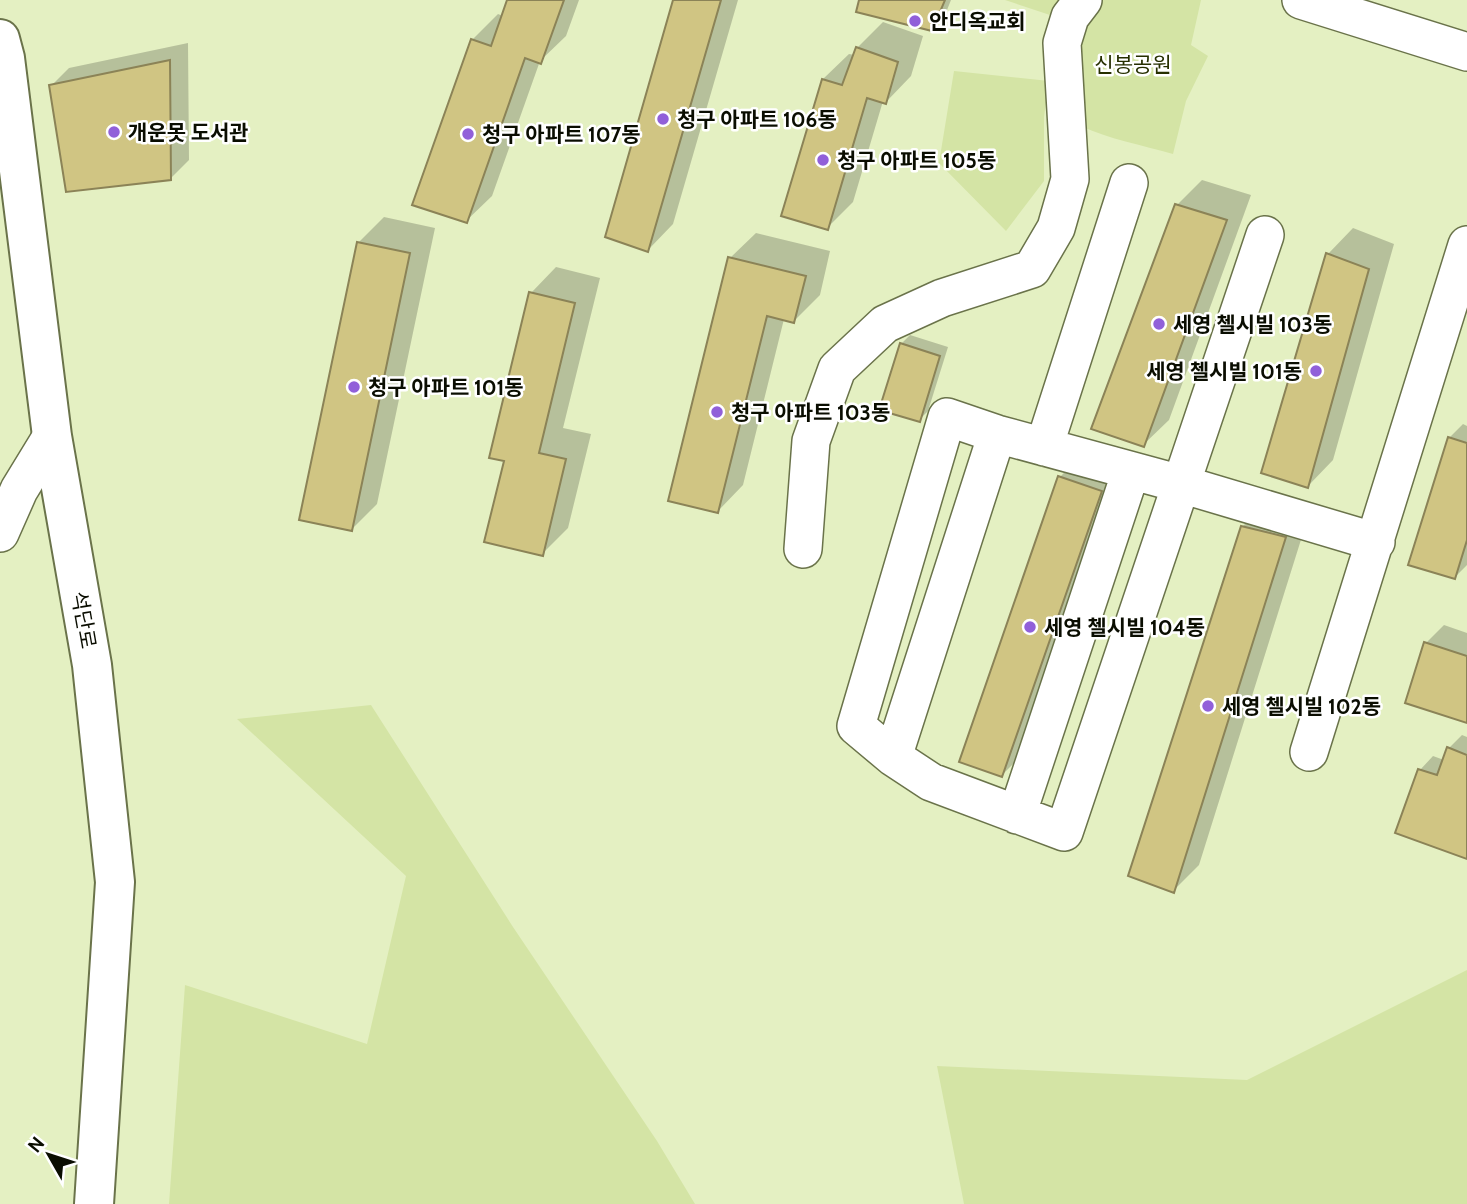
<svg xmlns="http://www.w3.org/2000/svg" width="1467" height="1204" font-family="Cabin,'Noto Sans KR',sans-serif">
<rect width="100%" height="100%" fill="#e4f0c2"/>
<path fill="#d4e4a5" d="M1005,0H1069L1056,17Z
M1095,0H1201L1191,45L1208,56L1186,101L1173,154C1142,145 1108,139 1081,126L1079,30Z
M954,71L1049,81L1044,117V181L1006,231L939,163Z
M371,705L513,927L657,1141L695,1204H169L185,985L367,1044L406,876L237,719Z
M1467,970V1204H964L937,1066L1247,1080Z"/>
<path fill="#0003" d="M509,0H579L566,36L540,61L492,196L466,221L472,40L498,14L503,16Z
M675,0H738L673,224L648,250Z
M860,0H951L945,15L932,29Z
M883,22L923,36L911,76L886,102L883,101L853,202L827,228L823,79L849,54L855,55L857,48Z
M188,43L189,160L171,178L51,86L69,68Z
M1202,180L1251,195L1169,420L1143,445L1177,205Z
M384,217L435,228L377,504L352,529L358,243Z
M1353,228L1394,244L1333,460L1308,486L1328,254Z
M756,233L830,251L820,295L794,321L784,319L743,485L718,511L730,258Z
M556,267L600,278L563,428L591,434L568,528L542,554L506,460L531,293Z
M910,335L948,347L928,411L919,420L901,344Z
M1463,424L1467,426V565L1455,577L1449,438Z
M1085,451L1126,465L1027,750L1002,775L1060,477Z
M1268,501L1310,511L1199,865L1173,891L1242,527Z
M1444,625L1467,633V721L1426,643Z
M1462,735L1467,737V857L1398,832L1420,770L1433,756L1444,760L1449,748Z"/>
<path fill="#d0c583" stroke="#8b8357" stroke-width="2" d="M507,0H564L541,64L525,58L467,223L412,205L471,39L491,46Z
M673,0H721L648,252L605,237Z
M859,0H945L932,31L856,12Z
M856,47L898,62L886,104L867,98L828,230L781,216L822,79L842,85Z
M170,60L171,180L66,192L49,85Z
M1175,204L1227,220L1144,447L1091,429Z
M357,242L410,253L352,531L299,520Z
M1326,253L1369,269L1308,488L1261,473Z
M728,257L806,276L794,323L767,316L718,513L668,501Z
M529,292L575,303L539,453L566,459L543,556L484,542L504,461L489,458Z
M900,343L940,356L920,422L879,410Z
M1448,437L1467,443V540L1455,579L1408,565Z
M1058,476L1102,491L1002,777L959,762Z
M1241,526L1286,537L1174,893L1128,876Z
M1424,642L1467,656V723L1405,703Z
M1447,747L1467,755V859L1395,833L1418,769L1437,775Z"/>
<g fill="none" stroke-linecap="round" stroke-linejoin="round">
<g stroke="#6a734a" stroke-width="40">
<path id="minor" d="M1301,0L1467,52
M1265,235L1064,832L931,782L893,757L856,726L947,417L997,434L1181,484L1376,542
M1044,447L1129,183
M0,533L19,490L52,436
M803,549L811,441L837,369L885,324L942,298L1032,269L1056,228L1070,179L1062,43L1070,17L1083,0
M1309,752L1467,245
M893,757L997,434
M1017,815L1131,471"/>
</g>
<g stroke="#6a734a" stroke-width="42">
<path id="major" d="M0,39L5,58L52,436L92,665L115,882L94,1204"/>
</g>
<use href="#minor" stroke="#fff" stroke-width="37"/>
<use href="#major" stroke="#fff" stroke-width="38"/>
</g>
<g fill="#9160d9" stroke="#fff" stroke-width="2.5">
<circle cx="915" cy="21" r="7"/>
<circle cx="663" cy="119" r="7"/>
<circle cx="114" cy="132" r="7"/>
<circle cx="468" cy="134" r="7"/>
<circle cx="823" cy="160" r="7"/>
<circle cx="1159" cy="324" r="7"/>
<circle cx="1316" cy="371" r="7"/>
<circle cx="354" cy="387" r="7"/>
<circle cx="717" cy="412" r="7"/>
<circle cx="1030" cy="627" r="7"/>
<circle cx="1208" cy="706" r="7"/>
</g>
<g text-anchor="middle" dominant-baseline="central" stroke-width="5" stroke-linejoin="round" paint-order="stroke">
<g font-size="21" font-weight="bold" fill="#0a0d01" stroke="#fff" text-anchor="start">
<text x="929" y="21">안디옥교회</text>
<text x="677" y="119">청구 아파트 106동</text>
<text x="128" y="132">개운못 도서관</text>
<text x="482" y="134">청구 아파트 107동</text>
<text x="837" y="160">청구 아파트 105동</text>
<text x="1173" y="324">세영 첼시빌 103동</text>
<text x="1302" y="371" text-anchor="end">세영 첼시빌 101동</text>
<text x="368" y="387">청구 아파트 101동</text>
<text x="731" y="412">청구 아파트 103동</text>
<text x="1044" y="627">세영 첼시빌 104동</text>
<text x="1222" y="706">세영 첼시빌 102동</text>
</g>
<g font-size="21" fill="#262f00" stroke="#fff">
<text x="1133" y="64">신봉공원</text>
</g>
<g font-size="21" fill="#0a0d01" stroke="#fff">
<text transform="translate(84 620) rotate(80)">석단로</text>
</g>
</g>
<g transform="translate(49 1155) rotate(309)" stroke="#ffffff" stroke-width="5" paint-order="stroke">
<path d="M0-5L12 26L0 18L-12 26Z" fill="#0a0d01"/>
<text y="-10" font-size="19" font-weight="bold" text-anchor="middle" fill="#0a0d01">N</text>
</g>
</svg>
